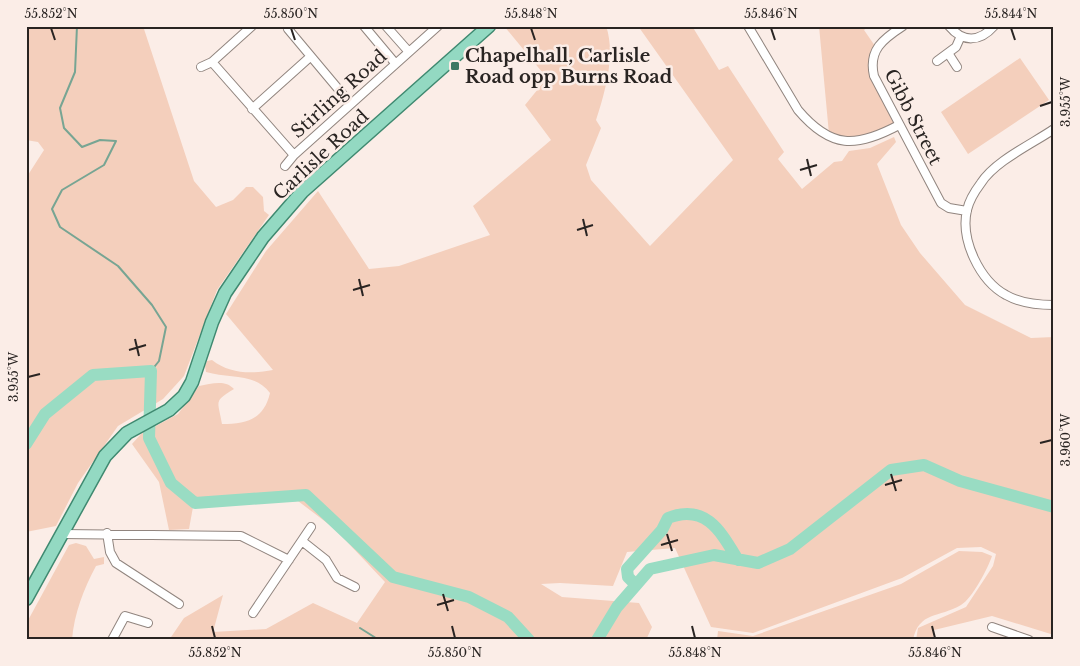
<svg xmlns="http://www.w3.org/2000/svg" width="1080" height="666" font-family="'Libre Baskerville',serif">
<rect width="100%" height="100%" fill="#fbede7"/>
<path fill="#f4cfbc" d="M26,26H143L194,181L216,207L233,200L246,187H253L263,197L264,211L269,215L217,290L184,376L163,399L118,426L78,483L56,526L26,532V178L44,150L38,142L26,140Z
M504,26H606C616,54 605,93 596,120L601,128L586,165L591,180L650,246L733,160L638,26H692L719,70L728,66L784,152L778,159L802,189L834,162L842,161L849,151L870,148L894,137L896,142L877,164L901,225L920,253L965,305L1031,338L1054,337V635L992,616L934,630L933,640H916L918,628L966,607L993,566L996,554L981,547L957,548L902,578L753,633L711,627L675,548L627,552L613,586L560,583L541,584L562,597L639,603L652,627L646,640H169L184,618L223,595L213,632L266,629L313,603L357,623L385,582L335,529L298,501L193,507L189,529L169,530L159,482L132,444L141,434L178,414L199,386C211,384 225,379 234,389C213,402 218,400 222,424C247,424 264,419 270,393C254,372 229,379 206,372L205,366L207,361L212,360C230,374 251,374 273,370L226,314L266,251L318,191L369,269L399,266L490,235L473,206L551,140L525,105L547,78Z
M819,26H869L864,30L875,46L871,60L897,124L858,140L829,134Z
M1020,58L1049,100L968,154L941,112Z
M76,543L86,546L94,559L104,557V564L96,566C84,588 74,614 72,640H26V624L69,545Z
M959,551L982,552L992,556C988,568 972,599 961,605C939,618 919,611 913,640H717L718,631L753,636L901,584Z"/>
<g fill="none" stroke-linecap="round" stroke-linejoin="round">
<path stroke="#77a593" stroke-width="2" d="M77,26L75,72L60,108L64,128L82,147L100,140L116,141L104,165L62,190L52,209L60,227L118,266L152,305L166,327L159,361L151,371
M360,628L379,640
M210,640L212,639"/>
<path stroke="#99dcc3" stroke-width="12" d="M26,444L45,414L93,375L151,371L149,438L171,483L195,503L306,495L393,577L469,597L508,617L529,640
M636,585L628,577L627,569L662,530L668,518C706,503 721,532 738,560
M597,640L617,607L650,569L714,555L758,563L790,549L891,470L924,465L960,481L1054,507"/>
<g stroke="#91857f" stroke-width="10">
<path id="minor" d="M364,26L395,63
M386,26L409,52
M748,26L798,110C831,149 856,148 899,125
M903,26C883,39 868,50 874,76L941,203L949,208L967,211
M949,26C963,43 980,42 994,26
M288,29L350,103
M948,53L957,67
M937,61L956,47L960,38
M212,62L294,155
M201,67L212,62L252,26
M252,109L310,57
M1054,129C1032,144 995,161 981,183C975,191 969,201 967,210C960,240 980,281 1006,295C1020,303 1038,305 1054,305
M285,166L294,155L438,26
M107,533L110,552L116,563L179,604
M62,534L241,536L289,560
M302,541L326,560L337,578L355,587
M253,613L311,527
M992,627L1029,640
M112,640L125,616L148,623"/>
</g>
<g stroke="#3f8970" stroke-width="15">
<path id="primary" d="M26,599L105,456L127,433L169,410L184,396L192,382L212,322L225,293L263,237L302,192L489,26"/>
</g>
<use href="#minor" stroke="#fff" stroke-width="8"/>
<use href="#primary" stroke="#93d9c2" stroke-width="12"/>
</g>
<path fill="none" stroke="#292422" stroke-width="2" d="M51,28L55,40M291,28L295,40M531,28L535,40M771,28L775,40M1011,28L1015,40M1040,106L1052,102M807,159L811,176M800,170L817,165M583,219L587,236M577,230L593,225M359,279L363,296M353,290L370,285M135,339L139,356M129,350L146,345M28,377L40,374M1040,443L1052,440M891,474L896,491M885,485L902,480M667,534L672,551M661,545L678,540M443,594L448,611M437,605L454,600M212,626L215,638M452,626L455,638M692,626L695,638M932,626L935,638"/>
<rect fill="#3d7964" stroke="#fbede7" stroke-width="2" x="450" y="61" width="10" height="10" rx="2.5"/>
<g text-anchor="middle" dominant-baseline="central" stroke-width="5" stroke-linejoin="round" paint-order="stroke">
<g font-size="18" font-weight="bold" fill="#292422" stroke="#fbede7" text-anchor="start">
<text x="465" y="56">Chapelhall, Carlisle<tspan x="465" dy="21">Road opp Burns Road</tspan></text>
</g>
<g font-size="18" fill="#292422" stroke="#fbede7">
<text transform="translate(339 94) rotate(-42)">Stirling Road</text>
<text transform="translate(913 117) rotate(63)">Gibb Street</text>
<text transform="translate(321 155) rotate(-43)">Carlisle Road</text>
</g>
</g>
<rect width="1080" height="666" fill="none" stroke="#fbede7" stroke-width="55"/>
<rect x="28" y="28" width="1024" height="610" fill="none" stroke="#292422" stroke-width="2"/>
<g font-size="12" text-anchor="middle" fill="#292422">
<text x="51" y="18">55.852°N</text>
<text x="291" y="18">55.850°N</text>
<text x="531" y="18">55.848°N</text>
<text x="771" y="18">55.846°N</text>
<text x="1011" y="18">55.844°N</text>
<text transform="translate(1066 102) rotate(-90)" y="4">3.955°W</text>
<text transform="translate(14 377) rotate(-90)" y="4">3.955°W</text>
<text transform="translate(1066 440) rotate(-90)" y="4">3.960°W</text>
<text x="215" y="657">55.852°N</text>
<text x="455" y="657">55.850°N</text>
<text x="695" y="657">55.848°N</text>
<text x="935" y="657">55.846°N</text>
</g>
</svg>
